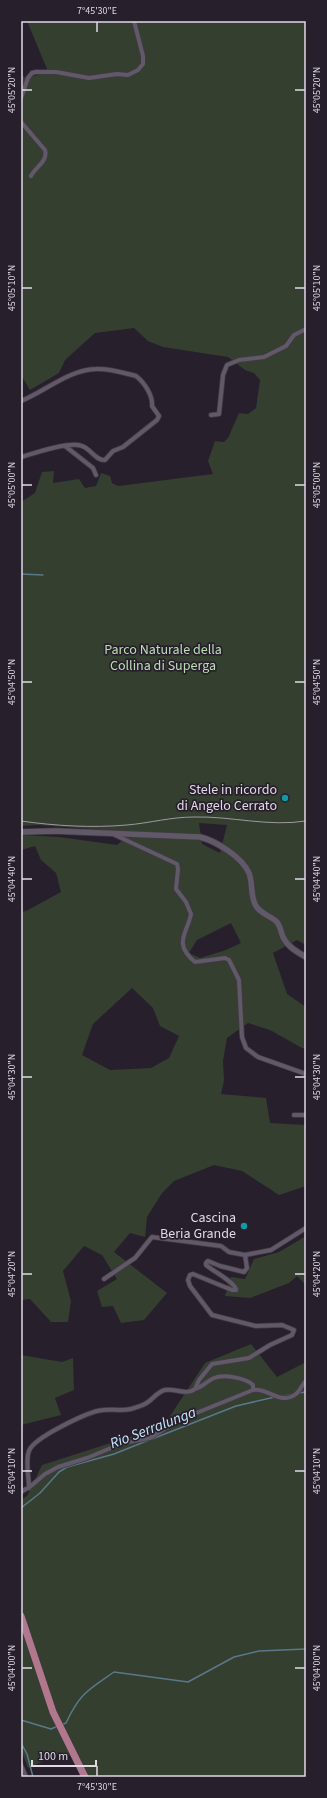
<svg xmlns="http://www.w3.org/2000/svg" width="327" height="1798" font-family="'Source Sans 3',sans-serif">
<rect width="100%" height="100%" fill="#271f2c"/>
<path fill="#343f30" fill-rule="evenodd" d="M27,21H306V945L297,940L273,953L287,994L306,1007V1048H302L270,1030L248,1023L227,1038L223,1061L224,1081L221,1094L266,1098L270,1123L306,1125V1186L279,1195L242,1171L214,1165L174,1181L162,1193L147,1217L145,1237L130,1233L114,1252L167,1293L144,1320L121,1323L113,1306L102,1307L97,1291L117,1279L102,1255L84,1246L63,1271L71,1301L68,1322H51L30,1299L21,1300V912L26,911L61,892L56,873L41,860L35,846L21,850V835L59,837L117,845L133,832L38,825L21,826V502L35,493L42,472L54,471L53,483L79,479L85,488L96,486L101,473L110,476L112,483L118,486L213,474L208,461L215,441L224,442L228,438L239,413L248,414L256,408L260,380L254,373L245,370L228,357L163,347L148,341L134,328L95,333L65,360L59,373L30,390L21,375V75L26,78L38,75L47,69ZM199,823L227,825L220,853L202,844ZM231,923L241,943L226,950L200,958L189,953L197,940ZM132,988L153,1008L160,1026L179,1036L169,1058L151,1068L110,1070L82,1055L93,1024Z
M306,1236V1285L297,1276L289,1283L250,1298L225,1296L231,1277L245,1279L254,1259L279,1252Z
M251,1344L277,1377L306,1362V1777H87L78,1758L62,1753L28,1768L21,1749V1500L27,1496L42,1465L145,1432L168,1419L205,1363Z
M21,1355L62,1362L73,1358L74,1390L55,1398L61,1415L21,1425Z"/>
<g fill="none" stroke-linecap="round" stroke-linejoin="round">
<path stroke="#597889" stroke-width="1.5" d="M21,574L43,575
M299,1393L306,1392
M283,1396L291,1395
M152,1439L236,1406L275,1397
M21,1508L40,1493L59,1472L67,1467L114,1454L149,1440
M21,1720L51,1729L58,1726
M61,1725L66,1723C80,1693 88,1690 114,1672L188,1682L234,1657L259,1651L306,1649
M21,1743L27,1754L33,1777"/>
<g stroke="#423b46" stroke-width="5.5">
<path id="minor" d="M21,98L28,78L32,73L36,72H56L89,78L117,74L128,75L138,70L143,64V56L134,21
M21,122L45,150C48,162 36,166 31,176
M21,401C46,391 68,370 96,369C109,368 124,373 136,376C145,383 153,396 152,406L159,416L157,420L123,447L113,451L105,460C96,461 91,449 82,446C68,441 36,453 21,457
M211,415L219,414L223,375L227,365L239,360L264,357L286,346L294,335L306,329
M65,446L93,468L96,475
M115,835L177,864L178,869L176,889L186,902L191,914C188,932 172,943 195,962L225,958L229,960L239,980L242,1037L246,1048L258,1057L306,1074
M294,1115H306
M245,1255L271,1250L306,1228
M104,1279L135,1258L152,1237L221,1246L229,1252L245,1255L247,1268L244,1272L220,1266L208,1261L206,1263V1265C213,1271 236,1283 236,1290H232L193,1274L190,1275L188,1280L190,1286L212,1315L256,1326L282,1325L294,1330L292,1335L270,1345L249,1358L212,1364L199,1380L195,1389C203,1387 207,1381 214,1378C224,1374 246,1378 253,1385V1390
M29,1488C29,1477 25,1461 29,1451C33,1438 89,1411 103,1410C112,1409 121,1411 131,1409C136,1407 143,1406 148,1402C154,1398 157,1392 165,1390C175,1388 186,1396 195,1389
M21,1492L31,1486L45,1474L58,1467L87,1458L123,1443L150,1438L179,1420L253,1390C268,1387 280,1406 296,1394C300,1391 302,1384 306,1381
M21,1765L26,1777"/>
</g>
<g stroke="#423b46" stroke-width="7">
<path id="tertiary" d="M21,832L55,831L200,837C216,841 242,857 249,873C253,883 250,896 256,906C261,914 269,915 276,921C280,925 281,932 283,937C288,947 297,952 306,957"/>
</g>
<g stroke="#423b46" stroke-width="8">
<path id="primary" d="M21,1616L53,1712L85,1777"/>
</g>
<use href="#minor" stroke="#615868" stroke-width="4"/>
<use href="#tertiary" stroke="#615868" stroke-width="5.5"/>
<use href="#primary" stroke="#b1788d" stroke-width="7"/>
<path stroke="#9e98a2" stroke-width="1" d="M21,821C56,826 92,828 127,825C150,823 171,817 194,817C231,816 268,827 306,821"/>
</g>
<path fill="none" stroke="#dfdae3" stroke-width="1.5" d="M97,22V32M22,90H32M295,90H305M22,288H32M295,288H305M22,485H32M295,485H305M22,682H32M295,682H305M22,879H32M295,879H305M22,1077H32M295,1077H305M22,1274H32M295,1274H305M22,1471H32M295,1471H305M22,1668H32M295,1668H305M97,1766V1776"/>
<g fill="#0f9aa8" stroke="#271f2c" stroke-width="1.5">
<circle cx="285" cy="798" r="4"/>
<circle cx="244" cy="1226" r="4"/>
</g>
<g text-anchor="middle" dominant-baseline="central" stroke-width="3.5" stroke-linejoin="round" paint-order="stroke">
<g font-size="14" fill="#badfb0" stroke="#271f2c">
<text x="163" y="650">Parco Naturale della<tspan x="163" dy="16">Collina di Superga</tspan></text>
</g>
<g font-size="14" fill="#dfdae3" stroke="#271f2c" text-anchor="end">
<text x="277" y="790">Stele in ricordo<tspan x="277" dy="16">di Angelo Cerrato</tspan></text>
<text x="236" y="1218">Cascina<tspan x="236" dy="16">Beria Grande</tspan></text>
</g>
<g font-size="15" font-style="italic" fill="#c7e9fd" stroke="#271f2c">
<text transform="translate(153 1428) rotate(-21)">Rio Serralunga</text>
</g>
</g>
<rect width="327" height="1798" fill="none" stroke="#271f2c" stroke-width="44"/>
<path d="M32 1760v6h64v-6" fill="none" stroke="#dfdae3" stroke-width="2"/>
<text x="38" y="1760" font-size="12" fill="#dfdae3" stroke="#271f2c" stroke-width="3" paint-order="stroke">100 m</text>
<rect x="22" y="22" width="283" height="1754" fill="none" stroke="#dfdae3" stroke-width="1.5"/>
<g font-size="10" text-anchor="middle" fill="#dfdae3">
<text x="97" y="14">7°45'30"E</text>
<text transform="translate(11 90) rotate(-90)" y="4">45°05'20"N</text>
<text transform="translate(316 90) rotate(-90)" y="4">45°05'20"N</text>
<text transform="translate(11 288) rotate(-90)" y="4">45°05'10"N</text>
<text transform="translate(316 288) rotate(-90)" y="4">45°05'10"N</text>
<text transform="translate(11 485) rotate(-90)" y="4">45°05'00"N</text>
<text transform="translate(316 485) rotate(-90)" y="4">45°05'00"N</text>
<text transform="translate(11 682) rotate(-90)" y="4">45°04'50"N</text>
<text transform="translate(316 682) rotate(-90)" y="4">45°04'50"N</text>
<text transform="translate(11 879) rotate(-90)" y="4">45°04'40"N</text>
<text transform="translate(316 879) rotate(-90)" y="4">45°04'40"N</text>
<text transform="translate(11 1077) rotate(-90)" y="4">45°04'30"N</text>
<text transform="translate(316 1077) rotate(-90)" y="4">45°04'30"N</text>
<text transform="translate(11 1274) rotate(-90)" y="4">45°04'20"N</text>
<text transform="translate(316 1274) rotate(-90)" y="4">45°04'20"N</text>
<text transform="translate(11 1471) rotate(-90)" y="4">45°04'10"N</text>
<text transform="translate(316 1471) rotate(-90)" y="4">45°04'10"N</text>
<text transform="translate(11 1668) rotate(-90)" y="4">45°04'00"N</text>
<text transform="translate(316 1668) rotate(-90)" y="4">45°04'00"N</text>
<text x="97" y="1790">7°45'30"E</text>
</g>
</svg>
